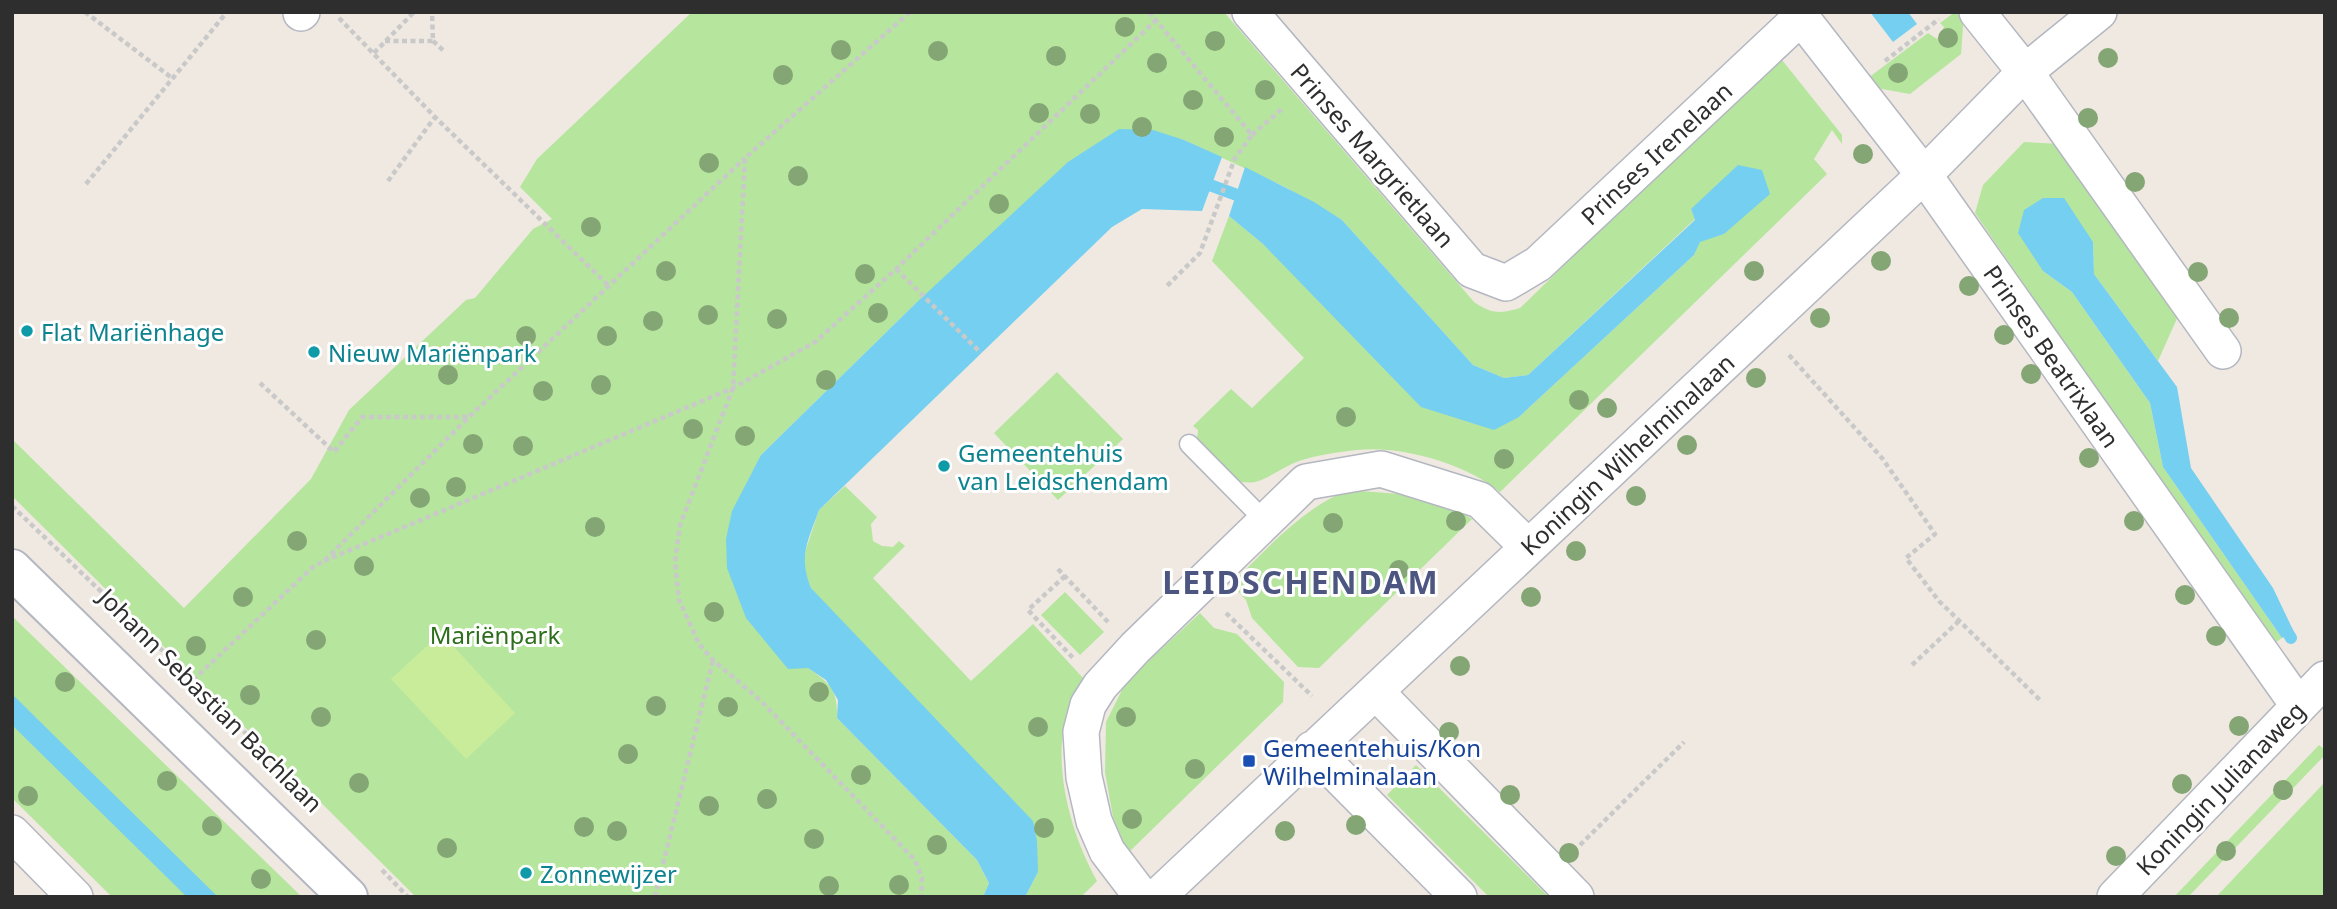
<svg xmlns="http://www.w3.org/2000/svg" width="2337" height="909" font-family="'Noto Sans',sans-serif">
<rect width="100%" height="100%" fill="#efe9e1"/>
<path fill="#b6e59e" d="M692,12H1224L1474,302C1492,314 1499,314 1520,308L1770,66L1782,60L1842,135V144L1832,130L1814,159L1827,174L1500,492C1466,464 1402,445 1357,450C1339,452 1316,455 1299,461C1284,466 1270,478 1255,482C1248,483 1240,483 1234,479L1197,439L1198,430L1193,426L1231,389L1252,408L1304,358L1212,261L1229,216L1263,244L1519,417L1694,255L1700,241L1724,234L1691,209L1695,219L1528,375L1504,378L1473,365L1342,220L1285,187L1184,140L916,303L761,455L808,668C830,683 838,690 837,718L977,860L989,883L983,897H416L12,496V439L184,608L311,479L349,410L466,300L475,298L533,229L552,219L520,187L537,159Z
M1955,12L1964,13L1961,54L1910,94L1876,88L1868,78L1928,33L1937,39L1944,27L1940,23Z
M2024,142L2061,144L2179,314L2158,361L2094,274L2093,242L2043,271L2072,292L2150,403L2163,467L2282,638L2272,645L1975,213L1983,185Z
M1057,372L1123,439L1058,500L994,433Z
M845,486L877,517L871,524L873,541L882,546L893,547L899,541L905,546L873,578L971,681L1033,624L1084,679C1079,688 1071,698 1068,708C1051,764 1070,832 1097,881L1081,897H1025L1038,872L811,588L803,569L806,549L819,510Z
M1348,490L1400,494L1447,504L1472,519L1319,668L1298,667L1252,618L1246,600L1231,584C1266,550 1301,509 1348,490Z
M1065,592L1104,632L1080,655L1041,615Z
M1200,613L1214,628L1237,634L1284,682L1283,702L1128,853L1113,817L1105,772L1106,722L1126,682Z
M12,616L302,897H112L12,798Z
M2319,745L2325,750V755L2188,897H2174Z
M1416,765L1549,897H1489L1387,795Z
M2325,782V897H2216Z"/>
<path fill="#c9ec9a" d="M441,633L515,713L466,759L391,679Z"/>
<path fill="#75cff0" d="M1870,12H1908L1917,24L1893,42Z
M1119,129L1153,130L1184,140L1222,157L1202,211L1142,209L1112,227L819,510C808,541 798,556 811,588L1033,821L1037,841L1038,872L1025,897H983L989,883L977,860L837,718L838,700L826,680L808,668L788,669L746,618L727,568L726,539L732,511L761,455L916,303L1068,162Z
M1738,165L1762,170L1770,194L1724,234L1700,242L1694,255L1519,417L1494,430L1421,407L1263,244L1229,216L1245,167L1314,202L1342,220L1473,365L1504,378L1528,375L1695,220L1691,209Z
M2043,198H2064L2093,242L2094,274L2177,387L2191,468L2273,588L2293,630L2282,638L2163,467L2150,403L2072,292L2043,271L2018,233L2024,210Z
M12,694L218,897H187L12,725Z"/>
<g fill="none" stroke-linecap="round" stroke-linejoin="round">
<path stroke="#75cff0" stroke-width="12" d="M1196,180L1248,199
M2279,619L2291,638"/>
<g stroke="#b4b7c1" stroke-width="21">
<path id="service" d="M1189,444L1265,521"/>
</g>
<g stroke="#b4b7c1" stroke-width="38">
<path id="minor" d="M1250,12L1472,270L1506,283L1538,264L1801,17
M1797,12L1924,175L2298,705
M1977,12L2025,72L2223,351
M301,13L302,12
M1376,692L1576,897
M1312,749L1459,897
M12,833L75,897
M1142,897L1107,851L1094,821L1084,777L1081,732L1088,705L1100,686L1135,648L1306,482L1381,469L1480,500L1528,547
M1157,897L1924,175L2025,72L2099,12
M2115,897L2325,679"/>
</g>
<g stroke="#b4b7c1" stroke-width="42">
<path id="tertiary" d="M12,569L348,897"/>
</g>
<path stroke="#c9c9c9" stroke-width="4.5" stroke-dasharray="5 3.5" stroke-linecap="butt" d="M85,12L172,78
M910,12L745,158L733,388L680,525L675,562L679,600L699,644L713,660L761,701L915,860L922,878L921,897
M1149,12L1252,135L1235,158L1200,253L1167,286
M339,18L435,117L608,285
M385,41H433L432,12
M433,41L445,52
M374,53L414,12
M1885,61L1939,19
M1252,135L1283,108
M388,181L435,117
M86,184L227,12
M896,269L981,353
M1789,355L1882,458L1935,534L1906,558L1939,601L2042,702
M260,383L334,452L362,417H468
M12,506L193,680L292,780
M324,561L733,388L815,342L896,269L1156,20
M1058,569L1108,622
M1065,576L1028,610L1074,659
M1226,613L1312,696
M1912,665L1959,621
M193,680L313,567L324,561L469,417L745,158
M1580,845L1684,742
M382,870L408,897
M655,897L713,660"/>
<use href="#service" stroke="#fff" stroke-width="18"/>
<use href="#minor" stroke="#fff" stroke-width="35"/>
<use href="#tertiary" stroke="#fff" stroke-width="38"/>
</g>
<g fill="#84a574">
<circle cx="1125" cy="27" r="10"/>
<circle cx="1948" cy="38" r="10"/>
<circle cx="1215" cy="41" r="10"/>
<circle cx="841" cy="50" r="10"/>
<circle cx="938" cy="51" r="10"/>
<circle cx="1056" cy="56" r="10"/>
<circle cx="2108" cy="58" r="10"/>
<circle cx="1157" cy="63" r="10"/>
<circle cx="1898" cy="73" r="10"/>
<circle cx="783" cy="75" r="10"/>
<circle cx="1265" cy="90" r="10"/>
<circle cx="1193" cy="100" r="10"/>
<circle cx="1039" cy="113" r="10"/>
<circle cx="1090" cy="114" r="10"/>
<circle cx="2088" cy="118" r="10"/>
<circle cx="1142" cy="127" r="10"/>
<circle cx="1224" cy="137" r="10"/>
<circle cx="1863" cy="154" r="10"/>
<circle cx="709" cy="163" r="10"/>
<circle cx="798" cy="176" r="10"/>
<circle cx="2135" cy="182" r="10"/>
<circle cx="999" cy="204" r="10"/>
<circle cx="591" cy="227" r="10"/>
<circle cx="1881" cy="261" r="10"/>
<circle cx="666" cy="271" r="10"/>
<circle cx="1754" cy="271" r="10"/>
<circle cx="2198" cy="272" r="10"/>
<circle cx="865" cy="274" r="10"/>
<circle cx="1969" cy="286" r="10"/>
<circle cx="878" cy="313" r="10"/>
<circle cx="708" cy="315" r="10"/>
<circle cx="1820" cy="318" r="10"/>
<circle cx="2229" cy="318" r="10"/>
<circle cx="777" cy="319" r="10"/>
<circle cx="653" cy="321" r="10"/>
<circle cx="2004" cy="335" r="10"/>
<circle cx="526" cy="336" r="10"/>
<circle cx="607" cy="336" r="10"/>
<circle cx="2031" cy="374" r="10"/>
<circle cx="448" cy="375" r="10"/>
<circle cx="1756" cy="378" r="10"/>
<circle cx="826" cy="380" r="10"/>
<circle cx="601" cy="385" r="10"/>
<circle cx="543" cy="391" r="10"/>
<circle cx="1579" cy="400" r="10"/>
<circle cx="1607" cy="408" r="10"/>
<circle cx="1346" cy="417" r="10"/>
<circle cx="693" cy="429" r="10"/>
<circle cx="745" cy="436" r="10"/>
<circle cx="473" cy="444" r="10"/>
<circle cx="1687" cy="445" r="10"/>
<circle cx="523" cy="446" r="10"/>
<circle cx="2089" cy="458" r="10"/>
<circle cx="1504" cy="459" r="10"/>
<circle cx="456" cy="487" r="10"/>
<circle cx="1636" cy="496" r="10"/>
<circle cx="420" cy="498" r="10"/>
<circle cx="1456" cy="521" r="10"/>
<circle cx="2134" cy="521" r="10"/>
<circle cx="1333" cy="523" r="10"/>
<circle cx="595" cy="527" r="10"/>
<circle cx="297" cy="541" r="10"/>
<circle cx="1576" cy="551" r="10"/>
<circle cx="364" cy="566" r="10"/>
<circle cx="1399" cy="570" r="10"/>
<circle cx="2185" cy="595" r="10"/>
<circle cx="243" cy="597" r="10"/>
<circle cx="1531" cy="597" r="10"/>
<circle cx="714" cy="612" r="10"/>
<circle cx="2216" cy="636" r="10"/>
<circle cx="316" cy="640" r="10"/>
<circle cx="196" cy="646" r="10"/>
<circle cx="1460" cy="666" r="10"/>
<circle cx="65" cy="682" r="10"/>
<circle cx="819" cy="692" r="10"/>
<circle cx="250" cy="695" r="10"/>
<circle cx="656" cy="706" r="10"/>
<circle cx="728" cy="707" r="10"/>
<circle cx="321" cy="717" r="10"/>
<circle cx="1126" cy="717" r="10"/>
<circle cx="2239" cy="726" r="10"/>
<circle cx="1038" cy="727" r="10"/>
<circle cx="1449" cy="732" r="10"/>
<circle cx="628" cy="754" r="10"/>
<circle cx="1195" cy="769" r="10"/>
<circle cx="861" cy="775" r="10"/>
<circle cx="167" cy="781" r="10"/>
<circle cx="359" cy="783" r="10"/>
<circle cx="2182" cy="784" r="10"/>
<circle cx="2283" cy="790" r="10"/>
<circle cx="1510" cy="795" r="10"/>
<circle cx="28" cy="796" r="10"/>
<circle cx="767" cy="799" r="10"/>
<circle cx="709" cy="806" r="10"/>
<circle cx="1132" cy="819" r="10"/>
<circle cx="1356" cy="825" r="10"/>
<circle cx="212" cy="826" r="10"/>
<circle cx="584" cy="827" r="10"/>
<circle cx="1044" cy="828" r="10"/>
<circle cx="617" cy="831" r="10"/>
<circle cx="1285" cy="831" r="10"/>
<circle cx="814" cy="839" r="10"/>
<circle cx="937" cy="845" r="10"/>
<circle cx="447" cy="848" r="10"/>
<circle cx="2226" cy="851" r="10"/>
<circle cx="1569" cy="853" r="10"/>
<circle cx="2116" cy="856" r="10"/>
<circle cx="261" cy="879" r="10"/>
<circle cx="899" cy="885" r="10"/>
<circle cx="829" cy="886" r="10"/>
</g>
<g fill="#0f9aa8" stroke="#fff" stroke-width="2.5">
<circle cx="27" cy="331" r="7"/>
<circle cx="314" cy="352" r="7"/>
<circle cx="944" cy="466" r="7"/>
<circle cx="526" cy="873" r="7"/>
</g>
<rect fill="#1a4fb4" stroke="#fff" stroke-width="2.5" x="1242" y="754" width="14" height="14" rx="3.5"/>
<g text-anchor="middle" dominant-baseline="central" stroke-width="6" stroke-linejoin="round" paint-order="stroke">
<g font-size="24" fill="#2e2e2e" stroke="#fff">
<text transform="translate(1656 153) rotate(-43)">Prinses Irenelaan</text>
<text transform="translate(1373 155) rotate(49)">Prinses Margrietlaan</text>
<text transform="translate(2052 356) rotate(55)">Prinses Beatrixlaan</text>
<text transform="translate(1627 454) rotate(-43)">Koningin Wilhelminalaan</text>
<text transform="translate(211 700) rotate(45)">Johann Sebastian Bachlaan</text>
<text transform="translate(2220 788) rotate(-46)">Koningin Julianaweg</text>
</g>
<g font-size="24" fill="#0d838f" stroke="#fff" text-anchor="start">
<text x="41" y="331">Flat Mariënhage</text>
<text x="328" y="352">Nieuw Mariënpark</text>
<text x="958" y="452">Gemeentehuis<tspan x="958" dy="28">van Leidschendam</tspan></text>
<text x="540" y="873">Zonnewijzer</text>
</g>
<g font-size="24" fill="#2c6e1b" stroke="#fff">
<text x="495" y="634">Mariënpark</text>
</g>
<g font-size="24" fill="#164399" stroke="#fff" text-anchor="start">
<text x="1263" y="747">Gemeentehuis/Kon<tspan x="1263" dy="28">Wilhelminalaan</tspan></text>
</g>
<g font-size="32" font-weight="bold" letter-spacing="2" fill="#4d5680" stroke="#fff">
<text x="1301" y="581">LEIDSCHENDAM</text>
</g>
</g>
<rect width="2337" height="909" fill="none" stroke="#2e2e2e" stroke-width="28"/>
</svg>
